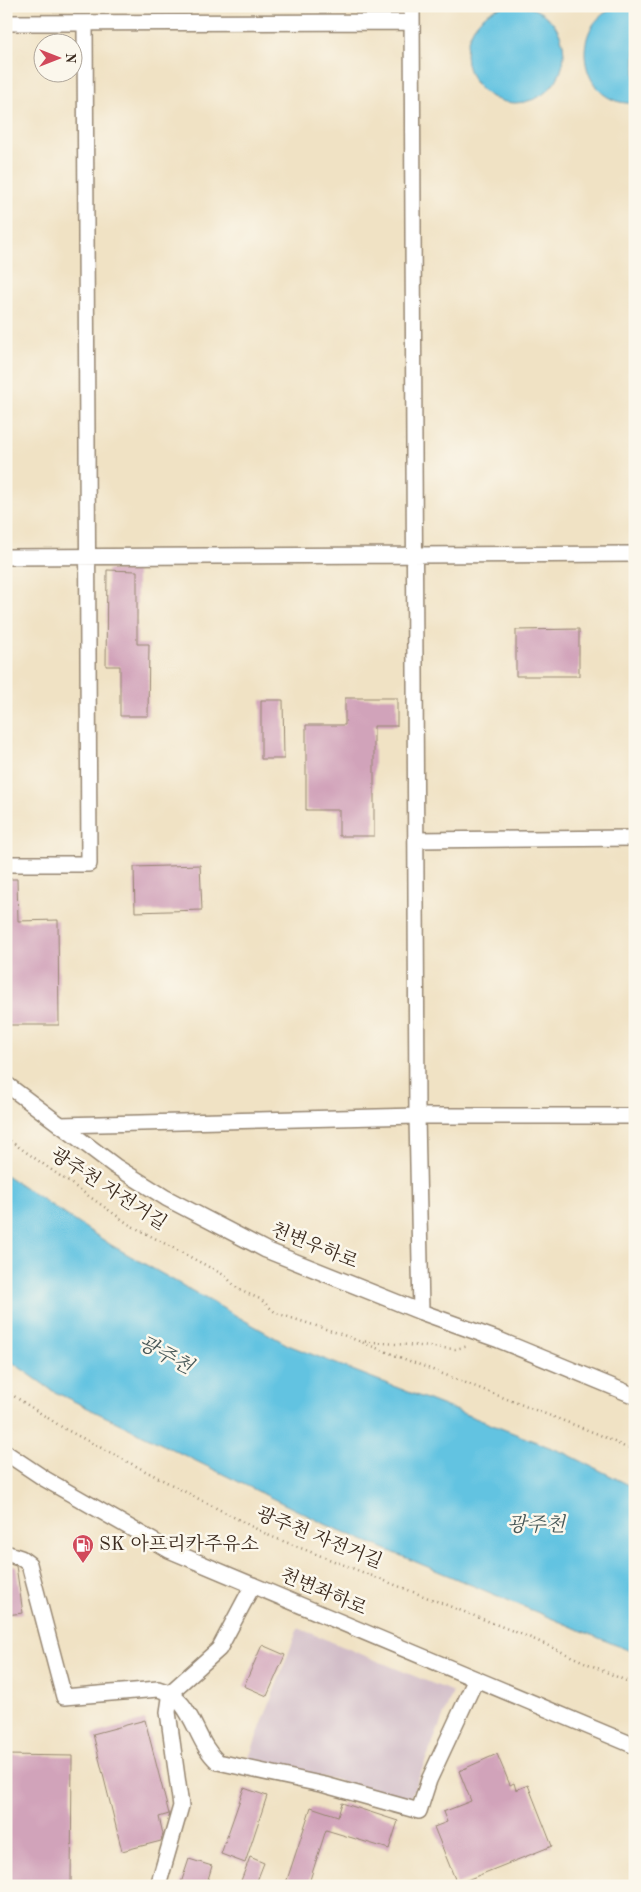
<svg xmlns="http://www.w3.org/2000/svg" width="641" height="1892" font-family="'Old Standard TT','Noto Serif KR',serif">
<rect width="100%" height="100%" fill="#fbf7ec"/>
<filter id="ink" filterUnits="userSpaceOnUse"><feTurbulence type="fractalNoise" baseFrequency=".02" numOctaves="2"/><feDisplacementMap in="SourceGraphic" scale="10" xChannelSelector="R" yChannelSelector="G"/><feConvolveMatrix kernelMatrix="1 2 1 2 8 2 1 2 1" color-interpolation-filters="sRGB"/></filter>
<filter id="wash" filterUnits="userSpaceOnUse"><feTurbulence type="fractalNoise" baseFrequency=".0096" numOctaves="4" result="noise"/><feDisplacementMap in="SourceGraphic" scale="20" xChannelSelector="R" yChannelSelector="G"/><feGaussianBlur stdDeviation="1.12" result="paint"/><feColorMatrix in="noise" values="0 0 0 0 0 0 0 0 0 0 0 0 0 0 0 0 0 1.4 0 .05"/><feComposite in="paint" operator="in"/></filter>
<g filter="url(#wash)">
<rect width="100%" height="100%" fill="#f0e2c4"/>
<path fill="#d2bdc8" d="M298,1628L453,1692L409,1802L333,1779L247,1763Z"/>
<path fill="#62c3e1" stroke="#4e7680" d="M466 54a49 49 0 1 1 98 0a49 49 0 1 1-98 0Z
M621,6H635V103C578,108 565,19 621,6Z
M6,1175L111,1245L288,1345L567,1454L635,1488V1653L327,1525L53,1391L6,1358Z"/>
<g id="blocks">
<path fill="#d1a3ba" d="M107,570L137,571V644H149L148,716H120V666H106Z
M579,629V676H516V630Z
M345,698H397V726H374V836H339V810H306V725H345Z
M261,700H283L284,759H261Z
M200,865L202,910L135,912L134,867Z
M6,879H17L18,921L58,920L59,1025H6Z
M6,1563L16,1566L23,1613L6,1615Z
M262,1645L285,1655L267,1696L244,1686Z
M145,1720L169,1814L159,1817L163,1834L161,1841L122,1851L93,1734Z
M497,1754L510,1785L514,1783L516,1790L528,1785L552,1846L457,1884L434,1827L447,1822L443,1812L471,1801L459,1771Z
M6,1755L72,1756L71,1886H6Z
M244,1788L267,1796L245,1863L221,1854Z
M342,1803L398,1821L389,1849L326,1830L308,1886H285L311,1807L338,1816Z
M250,1857L264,1863L255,1886H239Z
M189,1859L212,1866L206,1886H180Z"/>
</g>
</g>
<g filter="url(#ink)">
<use href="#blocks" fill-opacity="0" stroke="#968671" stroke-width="1"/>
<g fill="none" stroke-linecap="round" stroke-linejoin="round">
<g stroke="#968671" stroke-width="18">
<path id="minor" d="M412,6L417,1116L421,1312
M6,23L412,22
M6,557L635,554
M416,840L635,838
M6,864H89L85,23
M6,1084L115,1166L166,1198L266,1250L421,1312L499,1340L635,1396
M60,1125L417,1116H635
M6,1453L45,1479L169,1550L635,1746
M6,1553L21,1558L29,1564L64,1697L158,1689C194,1698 193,1740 218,1762L325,1785L419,1811L429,1780L476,1679
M158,1886L181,1806L168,1712L171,1692L219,1649L253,1585"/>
</g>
<path stroke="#968671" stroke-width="2.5" stroke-dasharray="1 4" stroke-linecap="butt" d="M6,1138L130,1225L224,1275L239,1290L260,1299L276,1313L338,1333L530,1408L598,1434L635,1452
M360,1341L455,1349L469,1346
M6,1391L65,1429L270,1536L531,1638L635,1685"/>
<use href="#minor" stroke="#fff" stroke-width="15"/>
</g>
</g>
<defs>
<g id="fuel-pin" transform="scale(1.125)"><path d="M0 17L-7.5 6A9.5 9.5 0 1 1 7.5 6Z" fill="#d1495b" stroke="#fbf7ec"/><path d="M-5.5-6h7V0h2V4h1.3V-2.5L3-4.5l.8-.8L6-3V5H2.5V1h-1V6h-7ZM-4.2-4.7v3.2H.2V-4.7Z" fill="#fff"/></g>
</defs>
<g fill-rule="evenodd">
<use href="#fuel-pin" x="83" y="1545"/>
</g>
<g text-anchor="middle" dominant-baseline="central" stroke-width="5" stroke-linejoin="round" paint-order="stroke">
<g font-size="19" fill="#3b2a1e" stroke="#fbf7ec">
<text transform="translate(108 1190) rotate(33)">광주천 자전거길</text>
<text transform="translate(314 1247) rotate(22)">천변우하로</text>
<text transform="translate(319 1539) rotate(22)">광주천 자전거길</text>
<text transform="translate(323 1593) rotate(23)">천변좌하로</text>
</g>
<g font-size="19" fill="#3b2a1e" stroke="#fbf7ec" text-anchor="start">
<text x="99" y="1545">SK 아프리카주유소</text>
</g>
<g font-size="20" font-style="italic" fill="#475858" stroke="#fbf7ec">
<text transform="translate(165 1356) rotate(28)">광주천</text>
<text x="536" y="1526">광주천</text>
</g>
</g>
<rect width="641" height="1892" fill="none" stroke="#fbf7ec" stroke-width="25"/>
<g transform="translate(58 58) rotate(90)"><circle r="24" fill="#fbf7ec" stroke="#aea59a"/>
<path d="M0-4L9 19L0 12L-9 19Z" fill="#d1495b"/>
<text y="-8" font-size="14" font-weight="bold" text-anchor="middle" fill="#3b2a1e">N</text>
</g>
</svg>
